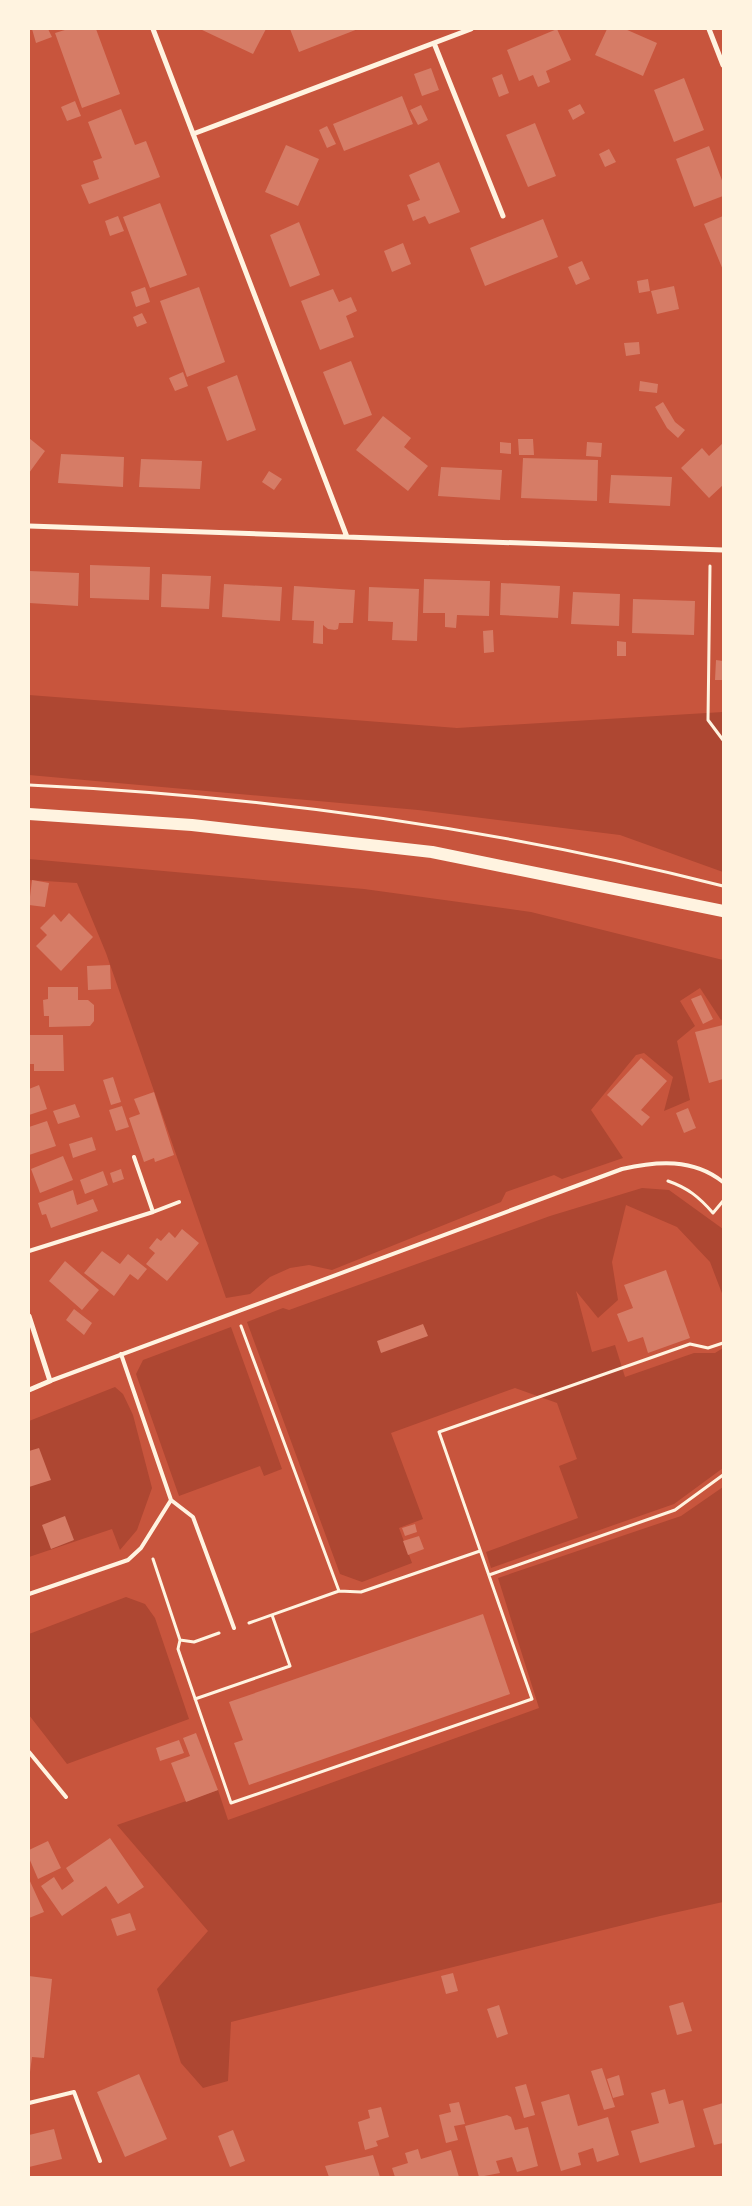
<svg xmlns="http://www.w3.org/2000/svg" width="752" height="2206" font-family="'Nunito Sans',sans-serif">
<rect width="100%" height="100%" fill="#c8553d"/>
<path fill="#ae4732" d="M29,695L457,728L723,712V872L620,835L418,810L29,775Z
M29,859L364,889L531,912L723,960V1019L721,1020L700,988L680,1001L695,1026L677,1041L690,1100L664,1111L673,1077L644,1053L636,1055L591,1110L623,1158L562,1179L554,1175L506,1192L501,1202L332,1270L309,1265L290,1268L270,1277L250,1294L226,1298L106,953L77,883L29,880Z
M642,1188L669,1190L723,1229V1296L710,1262L677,1227L626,1205L612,1262L618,1300L598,1318L576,1291L592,1352L615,1345L625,1377L694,1353H715L723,1348V1468L674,1504L491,1568L486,1552L578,1518L559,1466L577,1459L557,1403L515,1388L391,1433L423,1519L399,1528L412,1563L362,1582L340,1574L247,1322L283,1308L289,1310L550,1216Z
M231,1327L282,1469L264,1476L260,1466L179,1496L136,1374L143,1360Z
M115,1387L123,1394L133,1415L152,1488L137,1530L120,1550L112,1529L29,1557V1421Z
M723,1487V1902L660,1916L231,2022L228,2081L203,2088L181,2063L157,1989L208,1931L117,1825L218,1790L228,1820L539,1708L498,1578L681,1516Z
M126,1597L145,1604L155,1618L189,1719L67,1764L29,1715V1634Z"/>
<path fill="#d67c66" d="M32,29H48L52,37L36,43Z
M68,29H96L120,94L82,108L55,33Z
M200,29H266L253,54Z
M290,29H358L299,52Z
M557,29L571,60L546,71L550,82L538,87L533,75L519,81L507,50Z
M607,29H625L657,43L643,76L595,55Z
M431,68L439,90L422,96L414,74Z
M502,74L509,93L499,97L492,78Z
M684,78L704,130L674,142L654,90Z
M402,96L413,124L344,151L333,124Z
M75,101L81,116L67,121L61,107Z
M580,104L585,113L573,120L568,110Z
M421,105L428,120L418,125L410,110Z
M121,109L135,145L146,141L160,177L89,204L81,185L99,179L93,161L102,158L88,122Z
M535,123L556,176L528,187L506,135Z
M327,126L336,144L327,148L319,130Z
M286,145L319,159L298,206L265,192Z
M709,146L723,183V196L694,207L676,159Z
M609,149L616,162L605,167L599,154Z
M439,162L460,212L429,224L425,216L413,221L407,205L420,200L409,175Z
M160,203L187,275L150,288L123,217Z
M118,216L124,231L110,236L105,221Z
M723,216V270L704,224Z
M543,219L558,257L485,286L470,248Z
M299,222L320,275L290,287L270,235Z
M403,243L411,264L392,272L384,251Z
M582,261L590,279L576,285L568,267Z
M648,279L650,291L639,293L637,281Z
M674,286L679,309L657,314L651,291Z
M145,287L150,302L136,307L131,292Z
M199,287L225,362L187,377L160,301Z
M333,289L339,302L351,297L357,311L346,316L354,337L320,350L301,301Z
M142,313L147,323L137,327L133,317Z
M639,342L640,354L626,356L624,343Z
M351,361L372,415L344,425L323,372Z
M183,372L188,386L175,391L169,378Z
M237,375L256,430L227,441L207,387Z
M640,381L658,384L657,393L639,391Z
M663,402L675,422L685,430L678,438L667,428L655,407Z
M383,416L411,438L404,447L428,466L408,491L356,450Z
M29,438L45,451L29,473Z
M518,439H533L534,455H519Z
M500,442L511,443V454L500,453Z
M587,442L602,443L601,457L586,456Z
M723,443V485L709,498L681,468L702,448L709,456Z
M61,454L124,457L123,487L58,483Z
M523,458L598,460L597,501L521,498Z
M141,459L202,461L200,489L139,487Z
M441,467L502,470L500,500L438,496Z
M269,471L282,479L274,490L262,482Z
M611,475L672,477L670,506L609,503Z
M90,565L150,567L149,600L90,598Z
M29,571L79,573L78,606L29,603Z
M162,574L211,576L209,609L161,607Z
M424,579L490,581L489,616L457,615L456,628L445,627V613H423Z
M501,583L560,586L558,618L500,615Z
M224,584L282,587L280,621L222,617Z
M294,586L355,590L353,623H339L338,629L335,630L328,629L323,625V644L313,643L314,621L292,620Z
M369,587L419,589L417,641L392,640L393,622L368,621Z
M573,592L620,594L619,626L571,624Z
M633,599L695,601L694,635L632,633Z
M493,630L494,652L484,653L483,631Z
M617,641L626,642V656H617Z
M716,660L723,661V680H715Z
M32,880L49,883L45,907L29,905Z
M69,913L93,937L61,971L36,946L47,935L40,928L54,914L61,922Z
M110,965L111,989L88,990L87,966Z
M48,987H78V1000H88L94,1005V1021L90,1026L49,1027V1016H44L43,1000L48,999Z
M701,995L713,1019L703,1024L691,999Z
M723,1025V1079L709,1083L695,1032Z
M29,1035H63L64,1071H34V1064H29Z
M641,1058L667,1081L641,1110L650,1117L642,1126L607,1095Z
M113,1077L121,1102L111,1105L103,1080Z
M39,1085L47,1109L29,1115V1089Z
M154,1092L174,1155L155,1162L154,1158L144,1162L129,1118L140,1114L134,1099Z
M75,1104L80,1117L58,1124L53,1111Z
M122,1106L129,1127L116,1131L109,1110Z
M688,1108L696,1128L684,1133L676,1113Z
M47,1121L56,1146L29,1155V1127Z
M92,1137L96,1150L73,1158L69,1144Z
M63,1156L73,1180L40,1193L31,1169Z
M121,1169L124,1179L113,1183L110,1173Z
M103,1171L108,1185L85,1194L80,1180Z
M73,1190L77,1205L93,1199L98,1211L51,1228L46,1214L42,1215L38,1203Z
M182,1229L199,1243L167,1281L146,1264L155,1253L149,1248L157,1238L161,1241L169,1232L175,1238Z
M102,1251L120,1264L128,1254L147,1269L138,1280L130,1274L114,1296L84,1273Z
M65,1261L99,1290L82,1310L49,1281Z
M666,1270L690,1338L648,1353L643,1337L628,1342L617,1314L633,1308L624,1285Z
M74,1309L92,1323L84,1335L66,1320Z
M423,1324L428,1336L381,1353L377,1341Z
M39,1448L51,1480L29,1487V1451Z
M65,1516L74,1540L51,1549L42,1525Z
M415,1524L417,1532L405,1536L402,1528Z
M419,1536L424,1549L408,1555L403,1541Z
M483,1614L510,1694L249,1785L234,1743L243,1740L229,1702Z
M196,1733L218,1790L186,1802L171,1763L190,1756L183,1738Z
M179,1740L184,1753L160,1761L156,1748Z
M110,1838L144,1887L118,1904L106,1886L62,1916L41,1886L54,1877L62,1890L74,1881L66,1868Z
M48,1841L61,1868L38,1879L29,1858V1850Z
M29,1879L44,1912L29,1918Z
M130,1913L136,1930L117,1936L111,1919Z
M453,1973L458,1991L446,1994L441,1976Z
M29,1976L52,1979L44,2058L32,2057L30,2072Z
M683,2002L692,2031L677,2035L669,2006Z
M499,2005L508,2034L497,2038L487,2009Z
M602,2068L615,2107L604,2110L591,2071Z
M139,2074L167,2139L125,2157L97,2092Z
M619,2075L624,2095L613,2098L607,2079Z
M526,2084L535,2115L524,2118L515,2087Z
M665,2089L669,2104L683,2100L695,2147L640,2163L631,2131L659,2123L651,2093Z
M569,2094L578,2126L608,2117L619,2155L597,2162L593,2148L578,2153L581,2165L561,2171L541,2102Z
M459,2102L465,2124L454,2126L458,2140L446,2143L439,2115L451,2112L449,2104Z
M723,2103V2143L714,2145L703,2109Z
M381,2107L389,2137L376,2141L378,2146L365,2150L358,2122L370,2118L368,2110Z
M507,2115L511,2117L515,2130L528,2127L538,2166L517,2172L512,2157L496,2161L500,2173L479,2177L465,2126Z
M54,2129L62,2159L29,2167V2135Z
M233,2130L245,2161L230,2167L218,2136Z
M418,2149L421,2159L451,2150L459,2177H395L392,2168L408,2163L405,2153Z
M373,2155L380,2177H329L325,2166Z"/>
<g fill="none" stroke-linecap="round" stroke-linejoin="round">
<path stroke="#fff3e0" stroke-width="3" d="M710,566L708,720L723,740
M29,785C262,796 496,828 723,886
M668,1181C688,1188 699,1197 713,1213L723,1201
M241,1326L339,1591L249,1623
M153,1559L180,1640L194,1642L219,1633
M489,1575L675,1510L723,1475
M339,1591L361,1592L480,1551
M180,1640L178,1649L231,1803L532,1699L439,1432L690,1344L708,1348L723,1343
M195,1699L290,1666L272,1615"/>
<path stroke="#fff3e0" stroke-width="4" d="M153,1212L179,1202
M29,1251L153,1212L134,1157
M121,1354L171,1500L193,1517L234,1628
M50,1381L622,1169C657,1161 693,1158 723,1182
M29,1594L128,1560L141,1548L171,1500
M29,1752L66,1797
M29,2103L74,2092L100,2161"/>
<path stroke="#fff3e0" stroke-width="5" d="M153,29L347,537
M709,29L723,65
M434,43L503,216
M193,134L471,29
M29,526L723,550
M29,1316L50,1381L29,1390"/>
<path stroke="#fff3e0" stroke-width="12" d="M29,814L192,825L432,852L723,911"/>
</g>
<rect width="752" height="2206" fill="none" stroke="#fff3e0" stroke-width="60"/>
</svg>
